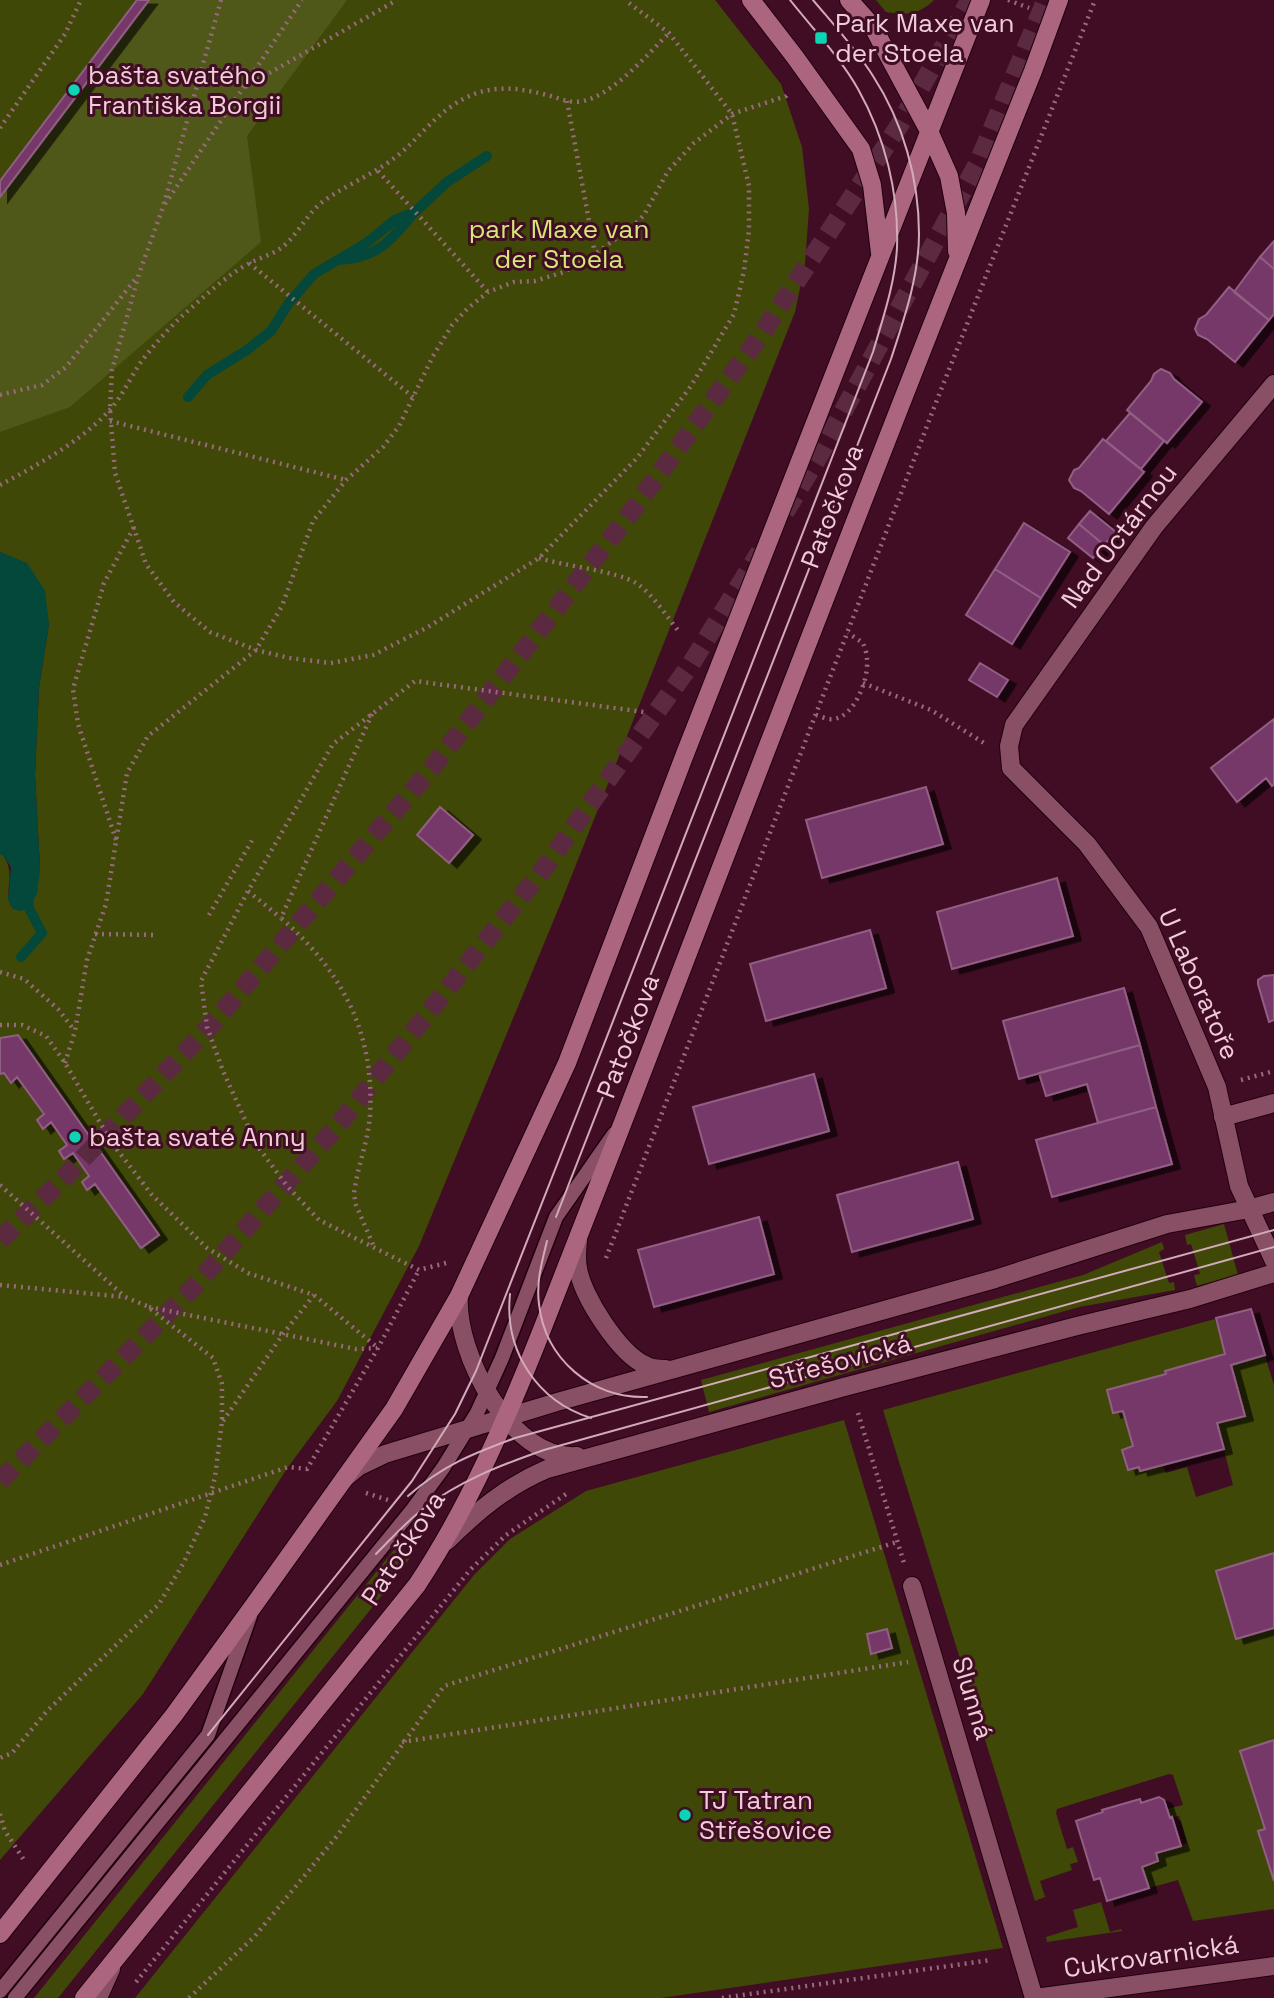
<svg xmlns="http://www.w3.org/2000/svg" width="1274" height="1998" font-family="'Space Grotesk',sans-serif">
<defs>
<filter id="shadow"><feDropShadow dx="8" dy="4.5" stdDeviation="0" flood-color="#0009"/></filter>
</defs>
<rect width="100%" height="100%" fill="#410d25"/>
<path fill="#404808" fill-rule="evenodd" d="M0,0H715L781,84L802,147L809,209L805,264L795,312L562,900L419,1246L337,1401L288,1467L143,1694L0,1860V855H3C18,878 1,889 13,909L40,869L35,775L39,688L49,624L27,564L0,552ZM440,808L449,862L417,835Z
M876,0H934C919,15 906,15 886,12Z
M1224,1224L1238,1275L1197,1286L1194,1275L1200,1274L1191,1244L1187,1245L1185,1235Z
M1162,1242L1164,1249L1159,1252L1169,1283L1174,1282L1175,1290L1079,1307L709,1412L701,1380L1083,1275Z
M1215,1319L1225,1354L1166,1370V1374L1107,1391L1113,1413L1123,1411L1133,1446L1122,1450L1127,1470L1139,1467L1141,1471L1163,1466L1166,1473L1187,1467L1196,1497L1233,1485L1217,1423L1245,1415L1231,1365L1265,1356L1274,1385V1553L1216,1572L1236,1639L1274,1628V1740L1241,1751L1265,1829L1259,1831L1274,1881V1909L1193,1921L1178,1880L1149,1888L1142,1867L1158,1861L1156,1853L1187,1843L1179,1816L1170,1818L1167,1809L1183,1805L1173,1775L1169,1774L1057,1809L1056,1813L1067,1849L1073,1847L1078,1862L1070,1864L1072,1870L1040,1881L1045,1897L1035,1901L883,1410Z
M844,1420L1003,1948L661,1998H135L474,1575L510,1539L586,1491ZM886,1629L892,1648L872,1653L867,1635Z
M397,1546L412,1555L395,1579L58,1998H34Z
M1101,1902L1110,1932L1121,1929L1122,1931L1047,1942L1046,1937L1078,1927L1073,1910Z"/>
<path fill="#4f5819" d="M149,0H347L247,136L261,242L70,407L0,432V197Z"/>
<path fill="#04473b" d="M0,552L27,563L45,591L49,624L39,688L35,775L40,869L37,894L29,908L21,911L13,909L8,900L11,867L3,855H0Z"/>
<g fill="none" stroke-linecap="round" stroke-linejoin="round">
<path stroke="#04473b" stroke-width="10" d="M338,260C378,258 389,242 413,214
M188,397L207,375L247,350L271,331L288,304L314,274L365,244L395,220L415,212L447,182L487,156
M21,957L42,933L29,908L28,895"/>
</g>
<path fill="#763868" stroke="#915f84" stroke-width="2" filter="url(#shadow)" d="M137,0H149L0,197V181Z
M1274,241V269L1260,257Z
M1260,257L1274,269V314L1269,320L1234,292Z
M1229,287L1269,320L1235,362L1207,339L1198,335L1195,329L1199,319L1206,315Z
M1161,369L1170,373L1174,379L1202,402L1167,443L1127,410L1151,381L1154,374Z
M1130,413L1164,441L1141,469L1106,441Z
M1103,439L1144,472L1109,514L1081,491L1074,488L1069,480L1074,470L1079,468Z
M1090,511L1116,532L1104,545L1079,524Z
M1024,523L1070,552L1041,598L995,569Z
M1079,524L1104,545L1093,558L1068,538Z
M995,569L1041,598L1012,644L966,615Z
M980,663L1008,680L997,697L969,680Z
M1274,719V784L1272,786L1266,778L1237,802L1211,768Z
M926,787L943,844L822,878L806,820Z
M440,807L473,835L449,863L417,835Z
M1057,878L1073,936L952,969L937,912Z
M870,930L886,988L766,1021L750,964Z
M1274,975V1020L1269,1022L1258,984V980L1264,976Z
M1124,988L1140,1045L1019,1079L1003,1021Z
M18,1035L159,1235L141,1248L95,1184L87,1190L82,1182L89,1176L73,1153L64,1159L59,1151L67,1145L51,1122L43,1129L37,1120L44,1114L17,1077L11,1083L4,1073L0,1074V1038Z
M1140,1045L1156,1107L1098,1123L1087,1084L1046,1096L1039,1073Z
M814,1074L829,1131L709,1164L693,1107Z
M1156,1107L1172,1164L1052,1197L1036,1140Z
M958,1162L973,1219L852,1252L837,1195Z
M759,1217L774,1274L654,1307L638,1250Z
M1251,1309L1265,1355L1231,1365L1245,1416L1217,1423L1224,1449L1140,1471L1139,1467L1128,1470L1122,1450L1133,1446L1123,1411L1113,1413L1107,1390L1166,1374L1165,1371L1225,1354L1216,1318Z
M1274,1553V1628L1236,1639L1216,1571Z
M887,1629L892,1648L871,1654L867,1634Z
M1274,1740V1881L1258,1831L1265,1829L1240,1751Z
M1159,1797L1164,1800L1170,1818L1172,1817L1181,1846L1156,1853L1158,1861L1142,1867L1149,1888L1107,1901L1100,1878L1094,1880L1076,1821L1103,1812L1102,1810L1140,1799L1141,1803Z"/>
<g fill="none" stroke-linecap="round" stroke-linejoin="round">
<path stroke="#5b2a40" stroke-width="19" stroke-dasharray="19 10" stroke-linecap="butt" d="M785,512L820,454L978,163L1046,0
M0,1240L67,1175L213,1023L431,769L629,515L763,332L899,126L970,0
M0,1481L190,1291L339,1124L545,867L691,664L760,552"/>
<g stroke="#21000e" stroke-width="17">
<path id="service" d="M0,1991L208,1735L250,1616
M15,1998L413,1509L443,1468L477,1413L502,1358L556,1217L614,1134"/>
</g>
<g stroke="#21000e" stroke-width="20">
<path id="minor" d="M1274,384L1154,527L1014,725L1009,746L1011,768L1087,844L1149,927L1217,1087L1239,1186L1274,1261
M1223,1117L1274,1103
M912,1586L1034,1998
M98,1998L111,1969
M1035,1998L1274,1966"/>
</g>
<g stroke="#21000e" stroke-width="20">
<path id="tertiary" d="M578,1241C577,1250 576,1259 578,1268C582,1296 619,1353 645,1365C651,1369 659,1369 666,1369
M459,1296C455,1353 511,1461 577,1456
M346,1477L358,1467L385,1454L557,1402L995,1279L1167,1224L1249,1209L1274,1202
M447,1541C477,1511 507,1486 547,1469L844,1387L1077,1326L1190,1299L1274,1273"/>
</g>
<g stroke="#21000e" stroke-width="20">
<path id="secondary" d="M751,0L795,57L861,149L872,185L880,253
M849,0L873,27L929,131L949,176L956,213L957,251
M0,1934L174,1715L254,1605L394,1409L459,1296L567,1063L685,754L981,0
M84,1998L417,1585C470,1505 508,1416 543,1327C584,1222 625,1118 665,1013C786,698 907,384 1033,71L1059,0"/>
</g>
<path stroke="#966a7c" stroke-width="4.5" stroke-dasharray="2 5" stroke-linecap="butt" d="M221,0L163,207L139,274L112,370L110,410L115,473L146,564L174,602L210,632L256,650L289,658L331,663L373,655L428,627L539,558L637,458L691,386L734,314L744,271L749,230V186L732,114L669,33L625,0
M1008,0L1029,8
M245,87L397,0
M567,101L595,254
M0,128L65,34L81,0
M378,171L488,292
M165,204L302,0
M249,263L413,397
M0,395L42,385L66,367L137,277
M110,421L346,480
M0,485C37,465 79,443 109,411C122,397 130,378 141,362C153,346 168,329 183,315C203,298 226,275 250,263C263,256 276,254 287,243C299,231 307,215 321,203C345,185 373,175 397,156C417,140 431,120 452,106C483,84 512,86 547,95C559,98 570,104 583,101C613,95 648,54 669,33
M539,558C564,566 617,571 636,583C653,594 667,617 680,633
M863,683L931,710L984,743
M372,714L281,918C342,971 375,1033 370,1115C368,1142 357,1168 354,1194L356,1205L374,1247
M816,715C821,716 828,720 833,719C855,717 869,678 867,659C867,654 865,648 863,643L848,633
M116,840L78,724L73,689L104,583L134,527
M248,891L281,918
M209,915L254,837
M95,934L157,935
M0,972L24,979L58,1009L74,1030
M0,1025H22L46,1036L65,1063L112,1143L152,1195L207,1248L248,1273L314,1295L378,1348
M65,1063L75,1031L87,960L106,904L127,773L148,736L256,650L282,606L313,521L346,480L383,447L399,426L433,356L452,325L468,308L488,292L514,282L535,281L564,272L595,254L632,227L644,215L668,171L694,143L732,114L786,96L789,92
M1241,1080L1274,1071
M0,1185L124,1296
M606,1258L937,400L1095,0
M446,1263L419,1270L319,1220L287,1186L256,1144L223,1071L207,1027L201,981L248,891L333,744L415,681L644,712
M0,1285L125,1297L147,1306L213,1358L222,1384V1421L215,1477L205,1517L183,1564L159,1604L47,1711L12,1753L0,1758
M149,1307L356,1349L377,1348
M858,1413L904,1563
M223,1421L283,1334L314,1295
M366,1493L388,1500
M0,1565L288,1467L307,1469L378,1348L419,1270
M402,1742L908,1662
M0,1814L5,1831L24,1860
M136,1982L470,1570L506,1535L569,1492
M189,1998L255,1936L337,1836L444,1686L897,1542
M722,1998L991,1960"/>
<use href="#service" stroke="#894f65" stroke-width="14"/>
<use href="#minor" stroke="#894f65" stroke-width="18"/>
<use href="#tertiary" stroke="#894f65" stroke-width="18"/>
<use href="#secondary" stroke="#ab657f" stroke-width="18"/>
<path stroke="#d1abb9" stroke-width="2" d="M556,1217L891,359C904,319 919,276 919,234C919,179 903,122 873,76C856,49 834,25 813,0
M547,1241C542,1262 536,1282 539,1304C545,1359 592,1399 647,1397
M510,1294C504,1351 537,1401 591,1418
M408,1496C443,1465 472,1454 515,1438L1274,1230
M376,1554C391,1539 406,1522 423,1509C459,1481 501,1465 544,1450L1274,1247
M208,1735L412,1481L455,1414L476,1371L580,1106L873,352C883,318 895,283 897,248C899,193 885,137 858,89C840,57 813,29 790,0"/>
</g>
<g fill="#0bd5b5" stroke="#410d25" stroke-width="2.5">
<rect x="814" y="31" width="14" height="14" rx="3.5"/>
<circle cx="74" cy="90" r="7"/>
<circle cx="75" cy="1137" r="7"/>
<circle cx="685" cy="1815" r="7"/>
</g>
<g text-anchor="middle" dominant-baseline="central" stroke-width="6" stroke-linejoin="round" paint-order="stroke">
<g font-size="26" fill="#f0cdd8" stroke="#410d25" text-anchor="start">
<text x="835" y="23">Park Maxe van<tspan x="835" dy="30">der Stoela</tspan></text>
<text x="88" y="75">bašta svatého<tspan x="88" dy="30">Františka Borgii</tspan></text>
<text x="89" y="1137">bašta svaté Anny</text>
<text x="699" y="1800">TJ Tatran<tspan x="699" dy="30">Střešovice</tspan></text>
</g>
<g font-size="26" fill="#d6e779" stroke="#410d25">
<text x="559" y="229">park Maxe van<tspan x="559" dy="30">der Stoela</tspan></text>
</g>
<g font-size="26" fill="#f0cdd8" stroke="#410d25">
<text transform="translate(832 506) rotate(-69)">Patočkova</text>
<text transform="translate(1119 536) rotate(-53)">Nad Octárnou</text>
<text transform="translate(1199 984) rotate(66)">U Laboratoře</text>
<text transform="translate(628 1036) rotate(-69)">Patočkova</text>
<text transform="translate(840 1361) rotate(-15)">Střešovická</text>
<text transform="translate(403 1548) rotate(-57)">Patočkova</text>
<text transform="translate(973 1698) rotate(73)">Slunná</text>
<text transform="translate(1151 1956) rotate(-8)">Cukrovarnická</text>
</g>
</g>
</svg>
